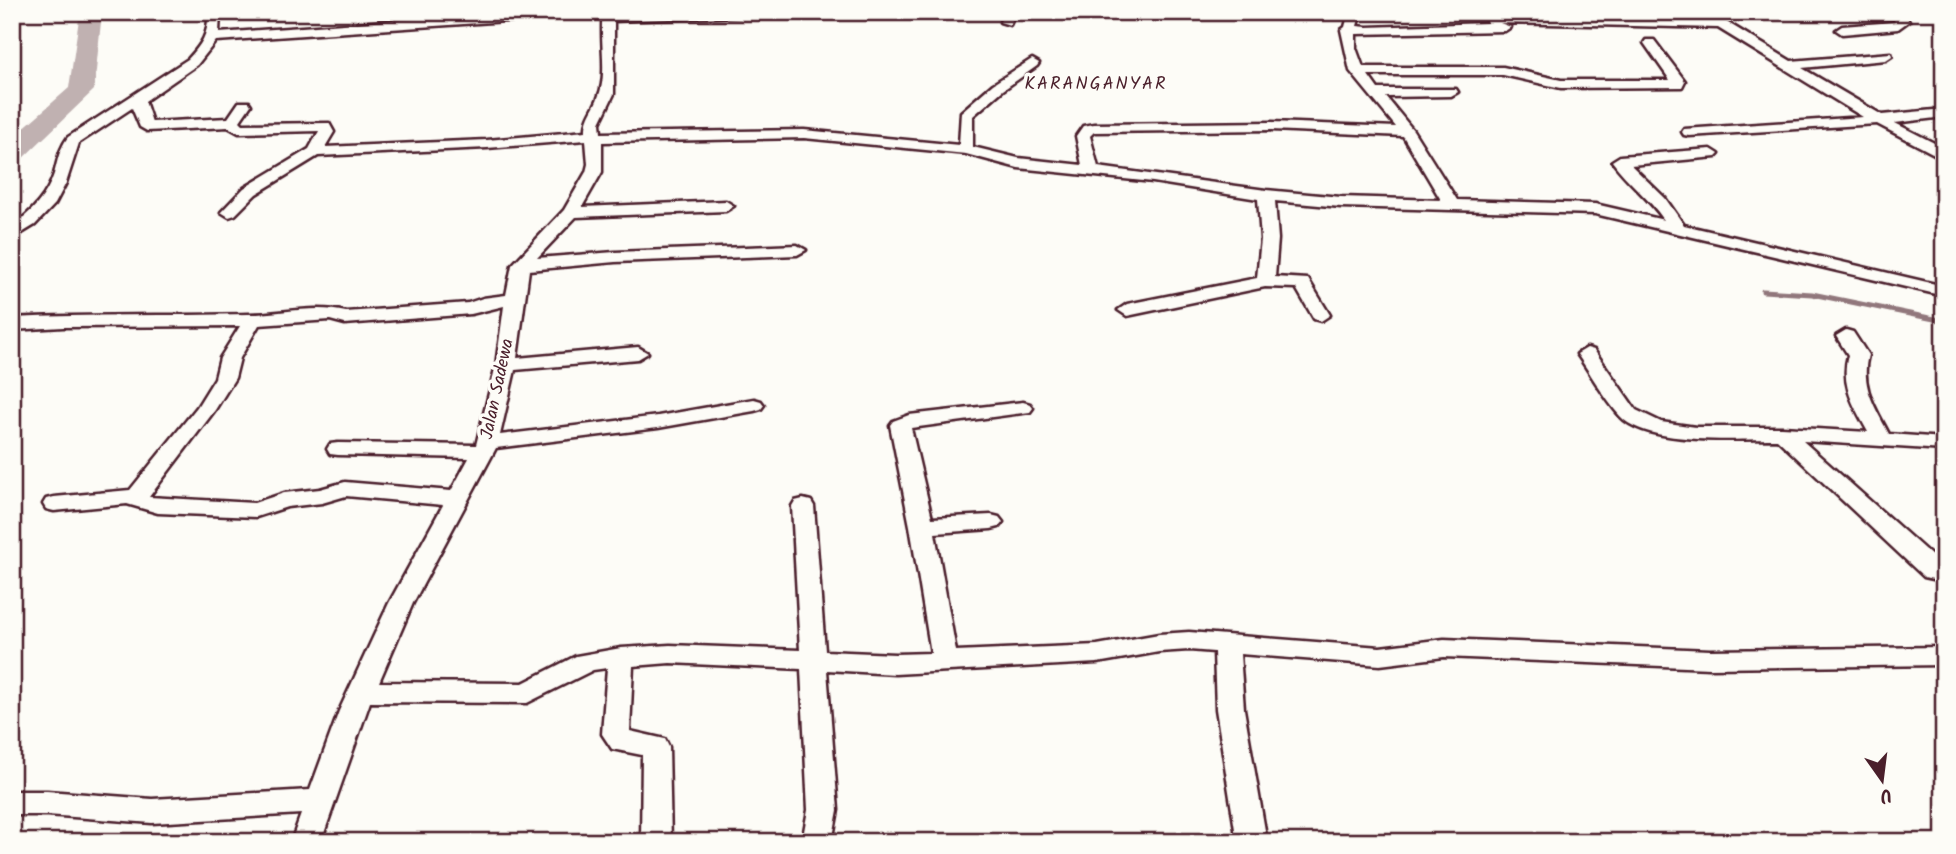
<svg xmlns="http://www.w3.org/2000/svg" width="1956" height="854" font-family="Kalam,sans-serif">
<rect width="100%" height="100%" fill="#fdfcf7"/>
<filter id="ink" filterUnits="userSpaceOnUse"><feTurbulence type="fractalNoise" baseFrequency=".0143" numOctaves="2"/><feDisplacementMap in="SourceGraphic" scale="14" xChannelSelector="R" yChannelSelector="G"/><feConvolveMatrix kernelMatrix="1 2 1 2 8 2 1 2 1" color-interpolation-filters="sRGB"/></filter>
<g filter="url(#ink)">
<g fill="none" stroke-linecap="round" stroke-linejoin="round">
<path stroke="#91777b" stroke-width="5" d="M1763,291L1812,294L1944,321"/>
<path fill="#c0b1b1" fill-rule="evenodd" d="M80,12H102L94,90L22,159L12,161V138L69,88Z"/>
<g stroke="#4a1f2b" stroke-width="5">
<path id="minor" d="M208,12H220L219,33L512,12H587L581,16L216,41L197,65L145,101L152,122L228,118L239,102H249L251,105L240,121L243,124L329,123L334,132L325,147L487,140L586,131C585,117 595,108 599,95C608,72 599,38 603,12H758L752,16L614,21V94L600,123L601,133L804,130L959,145L961,112L993,84L1032,59L1039,63L1037,66L1003,90L973,116V147L1018,158L1082,165L1076,136L1083,126L1094,124L1272,122L1396,127L1350,71L1341,30L1345,27L1349,12H1361L1357,26L1367,27L1488,23L1485,19L1491,15L1706,20L1695,12H1710L1791,61L1891,53L1892,56L1886,60L1802,68L1882,115L1944,109V117L1895,123L1944,148V156L1940,157L1877,124L1689,136L1684,135L1682,132L1684,129L1863,117L1718,28L1500,23L1511,27L1505,31L1356,34V48L1363,67H1503L1561,80H1670L1644,43L1646,40H1654L1685,81L1682,87L1561,88L1503,75H1368L1378,89H1456L1458,92L1451,96L1386,97L1413,130L1457,200L1595,204L1664,220C1649,198 1628,183 1612,161L1620,156L1711,149L1719,154L1716,157L1631,165L1665,198L1684,225L1944,286V296L1595,214L1341,207L1275,201L1278,239L1275,277L1308,279L1330,315L1321,321L1314,319L1296,288L1265,287L1127,316L1118,310L1127,304L1257,278L1261,239L1258,199L1153,182L1018,168L966,154L804,138L602,142V172L582,207L726,201L734,206L726,211L576,217L537,258L615,252L797,245L806,250L797,255L615,262L529,270L517,358L638,347L648,353L638,359L515,370L500,435L658,416L754,399L761,401L764,405L761,409L754,411L658,428L496,448L413,603L379,682L523,683L576,656L621,648L670,645L800,650L792,506L795,501L803,499L811,501L814,506L825,651L895,654L931,653L910,526L890,425L893,421L909,415L1023,402L1030,404L1033,408L1030,412L911,428L932,518L991,515L999,517L1003,522L999,527L991,529L935,533L956,651L1097,645L1159,634L1189,632L1380,647L1444,639L1710,650L1944,647V665L1710,668L1444,657L1380,665L1240,654L1244,709L1267,842H1237L1216,709L1214,652L1189,650L1159,652L1097,663L895,674L827,670L838,810L832,842H802L808,810L801,669L670,663L633,666L630,731L665,739L669,747L671,842H641L642,755L612,749L602,734L607,668L593,670L527,703L370,702L321,842H291L301,814L152,823L47,815H12V791H47L152,799L310,790L339,711L389,603L443,505L346,496L322,503L287,507L256,517L158,513L127,504L54,511L46,509L43,504L46,499L54,497L130,490L197,407L215,378L220,358L240,326L63,327L12,330V318C91,314 170,316 249,314C281,314 315,304 346,312L468,303L483,298L506,295L512,265L564,210L586,172L588,164L586,140L487,148L318,156L256,194L235,215L229,217L221,212L244,188L309,149L319,131L239,133L228,127L147,131L140,127L132,108L79,143L66,183L55,204L35,225L12,239V226C31,213 47,196 54,174C58,160 59,149 68,137L188,59C202,44 209,34 208,12ZM1272,130L1403,136L1441,200L1341,197L1266,190L1098,167L1090,136L1094,132ZM504,306L496,365L476,445L338,443L330,444L327,449L330,454L338,455L469,458L451,491L345,482L320,489L284,493L254,503L149,497L215,410L235,378L240,358L259,325L330,320L345,324L471,314Z
M1004,12H1016L1010,25L1000,22Z
M1891,12H1904L1909,21L1898,29L1842,34L1836,30L1842,26L1895,22Z
M1846,330L1853,332L1868,355C1860,386 1875,407 1889,434L1944,438V450L1803,441L1942,565L1944,569L1942,577L1933,579L1924,577L1777,439C1738,439 1647,446 1620,416C1604,398 1591,374 1577,354L1587,348L1594,350L1636,410L1661,422L1696,427H1782L1868,432C1854,406 1840,385 1848,355L1836,336Z"/>
</g>
<use href="#minor" fill="#fdfcf7" fill-rule="evenodd"/>
</g>
</g>
<g text-anchor="middle" dominant-baseline="central" stroke-width="7" stroke-linejoin="round" paint-order="stroke">
<g font-size="18" letter-spacing="2" fill="#4a1f2b" stroke="#fdfcf7">
<text x="1096" y="84">KARANGANYAR</text>
</g>
<g font-size="18" fill="#4a1f2b" stroke="#fdfcf7">
<text transform="translate(498 389) rotate(-78)">Jalan Sadewa</text>
</g>
</g>
<rect width="1956" height="854" fill="none" stroke="#fdfcf7" stroke-width="42"/>
<rect x="21" y="21" width="1914" height="812" fill="none" stroke="#4a1f2b" stroke-width="2.5" filter="url(#ink)"/>
<g transform="translate(1882 780) rotate(166)" stroke="#fdfcf7" stroke-width="5" paint-order="stroke">
<path d="M0-5L12 26L0 18L-12 26Z" fill="#4a1f2b"/>
<text y="-10" font-size="19" font-weight="bold" text-anchor="middle" fill="#4a1f2b">U</text>
</g>
</svg>
